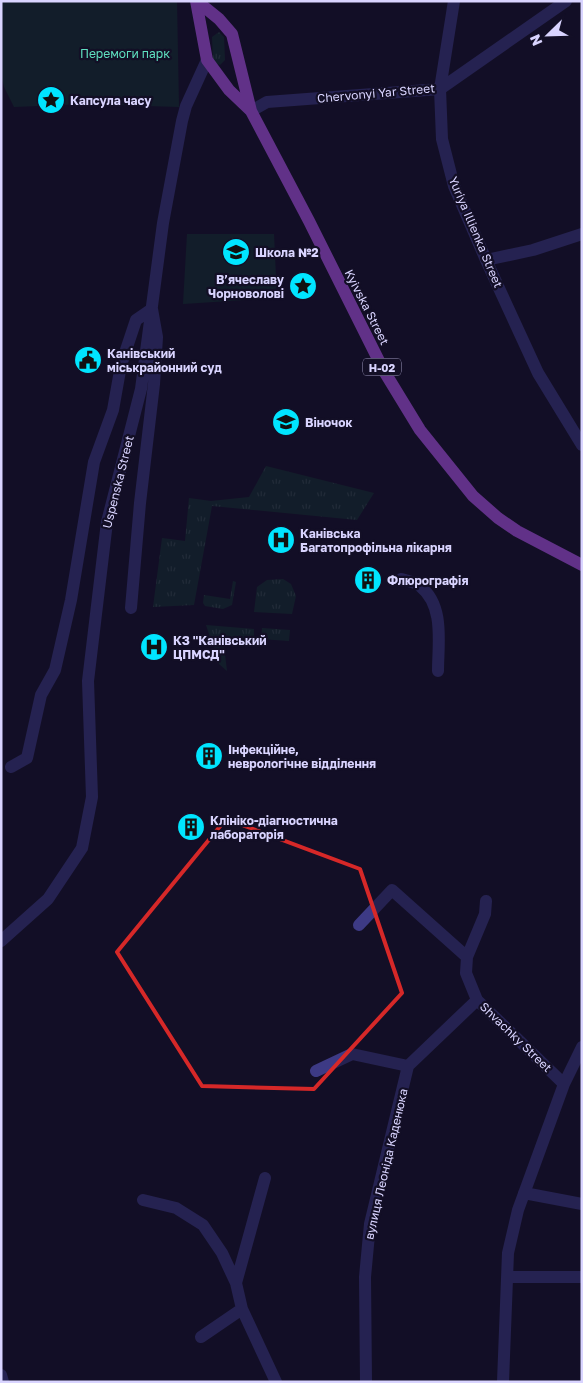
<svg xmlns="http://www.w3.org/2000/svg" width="583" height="1383" font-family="'Golos Text',sans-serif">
<defs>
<pattern id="grass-tufts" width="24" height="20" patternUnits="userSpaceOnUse" patternTransform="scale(1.25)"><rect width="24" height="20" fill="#12302f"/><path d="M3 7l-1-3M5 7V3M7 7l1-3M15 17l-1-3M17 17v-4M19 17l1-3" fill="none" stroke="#344d4e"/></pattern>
</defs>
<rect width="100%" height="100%" fill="#130f26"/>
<path fill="url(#grass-tufts)" d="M219,32L224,37L225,60L220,65L213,62L212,37Z
M266,466L374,493L357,520L212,506L194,605L153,607L162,538L185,541L189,498L211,501L249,497Z
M283,579L291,584L296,596L292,614L254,612L257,587L267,580Z
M233,581L236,582L232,605L223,609L205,606L203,603L204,595L230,599Z
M206,625L254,629V640L223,638L227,671L219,664Z
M262,628L290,630L289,641L261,639Z"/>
<path fill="#12302f" d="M1,1H177L179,107L85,104L14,107L4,87L1,74Z
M187,234H274L277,298L183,304Z"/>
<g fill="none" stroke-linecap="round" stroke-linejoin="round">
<path stroke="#3d3a85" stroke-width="12" d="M454,1L440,89L442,139L454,186L486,260L538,373L582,445
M251,111L267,102L440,89L566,1
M486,260L533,250L582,234
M401,579C407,581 416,582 420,586C445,606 438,643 438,671
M11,767L27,758L41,695L55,670L71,600L94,462L113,410L121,365L136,320L152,309L157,337L154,384L140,503L131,608
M486,901L485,914L467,957L466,973L477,1000L564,1084
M359,925L392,890L467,957
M1,941L48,899L82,848L92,797L88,681L107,522L141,389L163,223L182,121L186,106L207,60
M408,1066L477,1000
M316,1071L352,1054L408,1066
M265,1178L236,1283L242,1309L276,1382
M524,1193L582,1204
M143,1200L176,1208L203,1225L222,1253L236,1283
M507,1277H582
M201,1337L242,1309
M1,1375L3,1382
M366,1382L365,1277L370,1224L408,1066
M503,1382L508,1253L518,1210L564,1084L582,1047"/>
<path stroke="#c25bff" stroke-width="12" d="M196,1L207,60L229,90L251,111
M197,1L219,19L232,34L251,111L309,221L384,371L420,430L473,496L498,518L517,531L582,565"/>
</g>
<path d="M0 0H583V1383H0ZM226,819L360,869L402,993L314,1089L202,1086L117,952Z" fill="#130f26" fill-opacity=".55" fill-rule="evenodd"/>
<path fill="none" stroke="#d62828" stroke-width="4" stroke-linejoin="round" d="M226,819L360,869L402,993L314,1089L202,1086L117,952Z"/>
<defs>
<g id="sight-disc" transform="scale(1.4375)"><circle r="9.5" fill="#00e5ff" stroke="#130f26"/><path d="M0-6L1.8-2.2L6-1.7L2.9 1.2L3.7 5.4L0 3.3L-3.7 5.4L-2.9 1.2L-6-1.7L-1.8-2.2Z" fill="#111"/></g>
<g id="school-disc" transform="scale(1.4375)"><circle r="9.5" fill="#00e5ff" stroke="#130f26"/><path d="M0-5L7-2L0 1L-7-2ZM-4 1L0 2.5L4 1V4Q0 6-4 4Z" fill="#111"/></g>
<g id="civic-disc" transform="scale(1.4375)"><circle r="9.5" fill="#00e5ff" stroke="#130f26"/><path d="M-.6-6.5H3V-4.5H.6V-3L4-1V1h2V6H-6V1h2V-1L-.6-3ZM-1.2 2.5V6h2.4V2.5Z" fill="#111"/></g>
<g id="hospital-disc" transform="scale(1.4375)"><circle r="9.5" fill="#00e5ff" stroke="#130f26"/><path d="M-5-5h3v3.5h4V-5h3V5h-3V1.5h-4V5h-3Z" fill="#111"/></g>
<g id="building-disc" transform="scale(1.4375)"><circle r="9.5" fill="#00e5ff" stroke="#130f26"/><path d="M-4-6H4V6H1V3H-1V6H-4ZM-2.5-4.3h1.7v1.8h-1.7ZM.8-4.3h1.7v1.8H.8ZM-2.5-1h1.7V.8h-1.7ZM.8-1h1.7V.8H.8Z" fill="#111"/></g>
</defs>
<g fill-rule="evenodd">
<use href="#sight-disc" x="51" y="100"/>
<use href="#school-disc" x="236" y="252"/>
<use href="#sight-disc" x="303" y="286"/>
<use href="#civic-disc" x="88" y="360"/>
<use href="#school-disc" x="286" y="422"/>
<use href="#hospital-disc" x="281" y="540"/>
<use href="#building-disc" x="368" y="580"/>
<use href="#hospital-disc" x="154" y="647"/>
<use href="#building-disc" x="209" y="756"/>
<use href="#building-disc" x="191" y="827"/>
</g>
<g text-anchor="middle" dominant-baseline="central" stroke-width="4.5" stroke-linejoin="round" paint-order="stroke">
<rect fill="#130f26" stroke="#9e99be" stroke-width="1" x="363" y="358.5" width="38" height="17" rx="4"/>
<g font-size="11" font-weight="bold" fill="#d9d4ff">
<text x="382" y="367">Н-02</text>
</g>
<g font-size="12" fill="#5fe0c0" stroke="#130f26">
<text x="125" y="53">Перемоги парк</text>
</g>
<g font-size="12" fill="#d9d4ff" stroke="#130f26">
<text transform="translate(376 93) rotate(-5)">Chervonyi Yar Street</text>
<text transform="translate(476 232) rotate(67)">Yuriya Illienka Street</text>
<text transform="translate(367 307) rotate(63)">Kyivska Street</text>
<text transform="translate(118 482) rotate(-76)">Uspenska Street</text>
<text transform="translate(516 1037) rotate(44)">Shvachky Street</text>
<text transform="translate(386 1164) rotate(-77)">вулиця Леоніда Каденюка</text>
</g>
<g font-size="12" font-weight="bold" fill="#d9d4ff" stroke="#130f26" text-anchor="start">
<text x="70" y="100">Капсула часу</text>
<text x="255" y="252">Школа №2</text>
<text x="284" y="279" text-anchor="end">В’ячеславу<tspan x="284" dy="14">Чорноволові</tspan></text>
<text x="107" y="353">Канівський<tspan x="107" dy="14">міськрайонний суд</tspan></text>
<text x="305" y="422">Віночок</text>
<text x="300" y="533">Канівська<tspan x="300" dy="14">Багатопрофільна лікарня</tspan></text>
<text x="387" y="580">Флюрографія</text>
<text x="173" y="640">КЗ "Канівський<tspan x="173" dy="14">ЦПМСД"</tspan></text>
<text x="228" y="749">Інфекційне,<tspan x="228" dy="14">неврологічне відділення</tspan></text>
<text x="210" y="820">Клініко-діагностична<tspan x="210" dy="14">лабораторія</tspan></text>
</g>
</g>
<rect width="583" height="1383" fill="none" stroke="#d9d4ff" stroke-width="5"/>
<g transform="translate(548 35) rotate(247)" stroke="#130f26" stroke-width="4" paint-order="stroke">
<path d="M0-4L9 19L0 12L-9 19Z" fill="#d9d4ff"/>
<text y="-8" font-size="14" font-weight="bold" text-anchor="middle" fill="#d9d4ff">N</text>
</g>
</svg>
